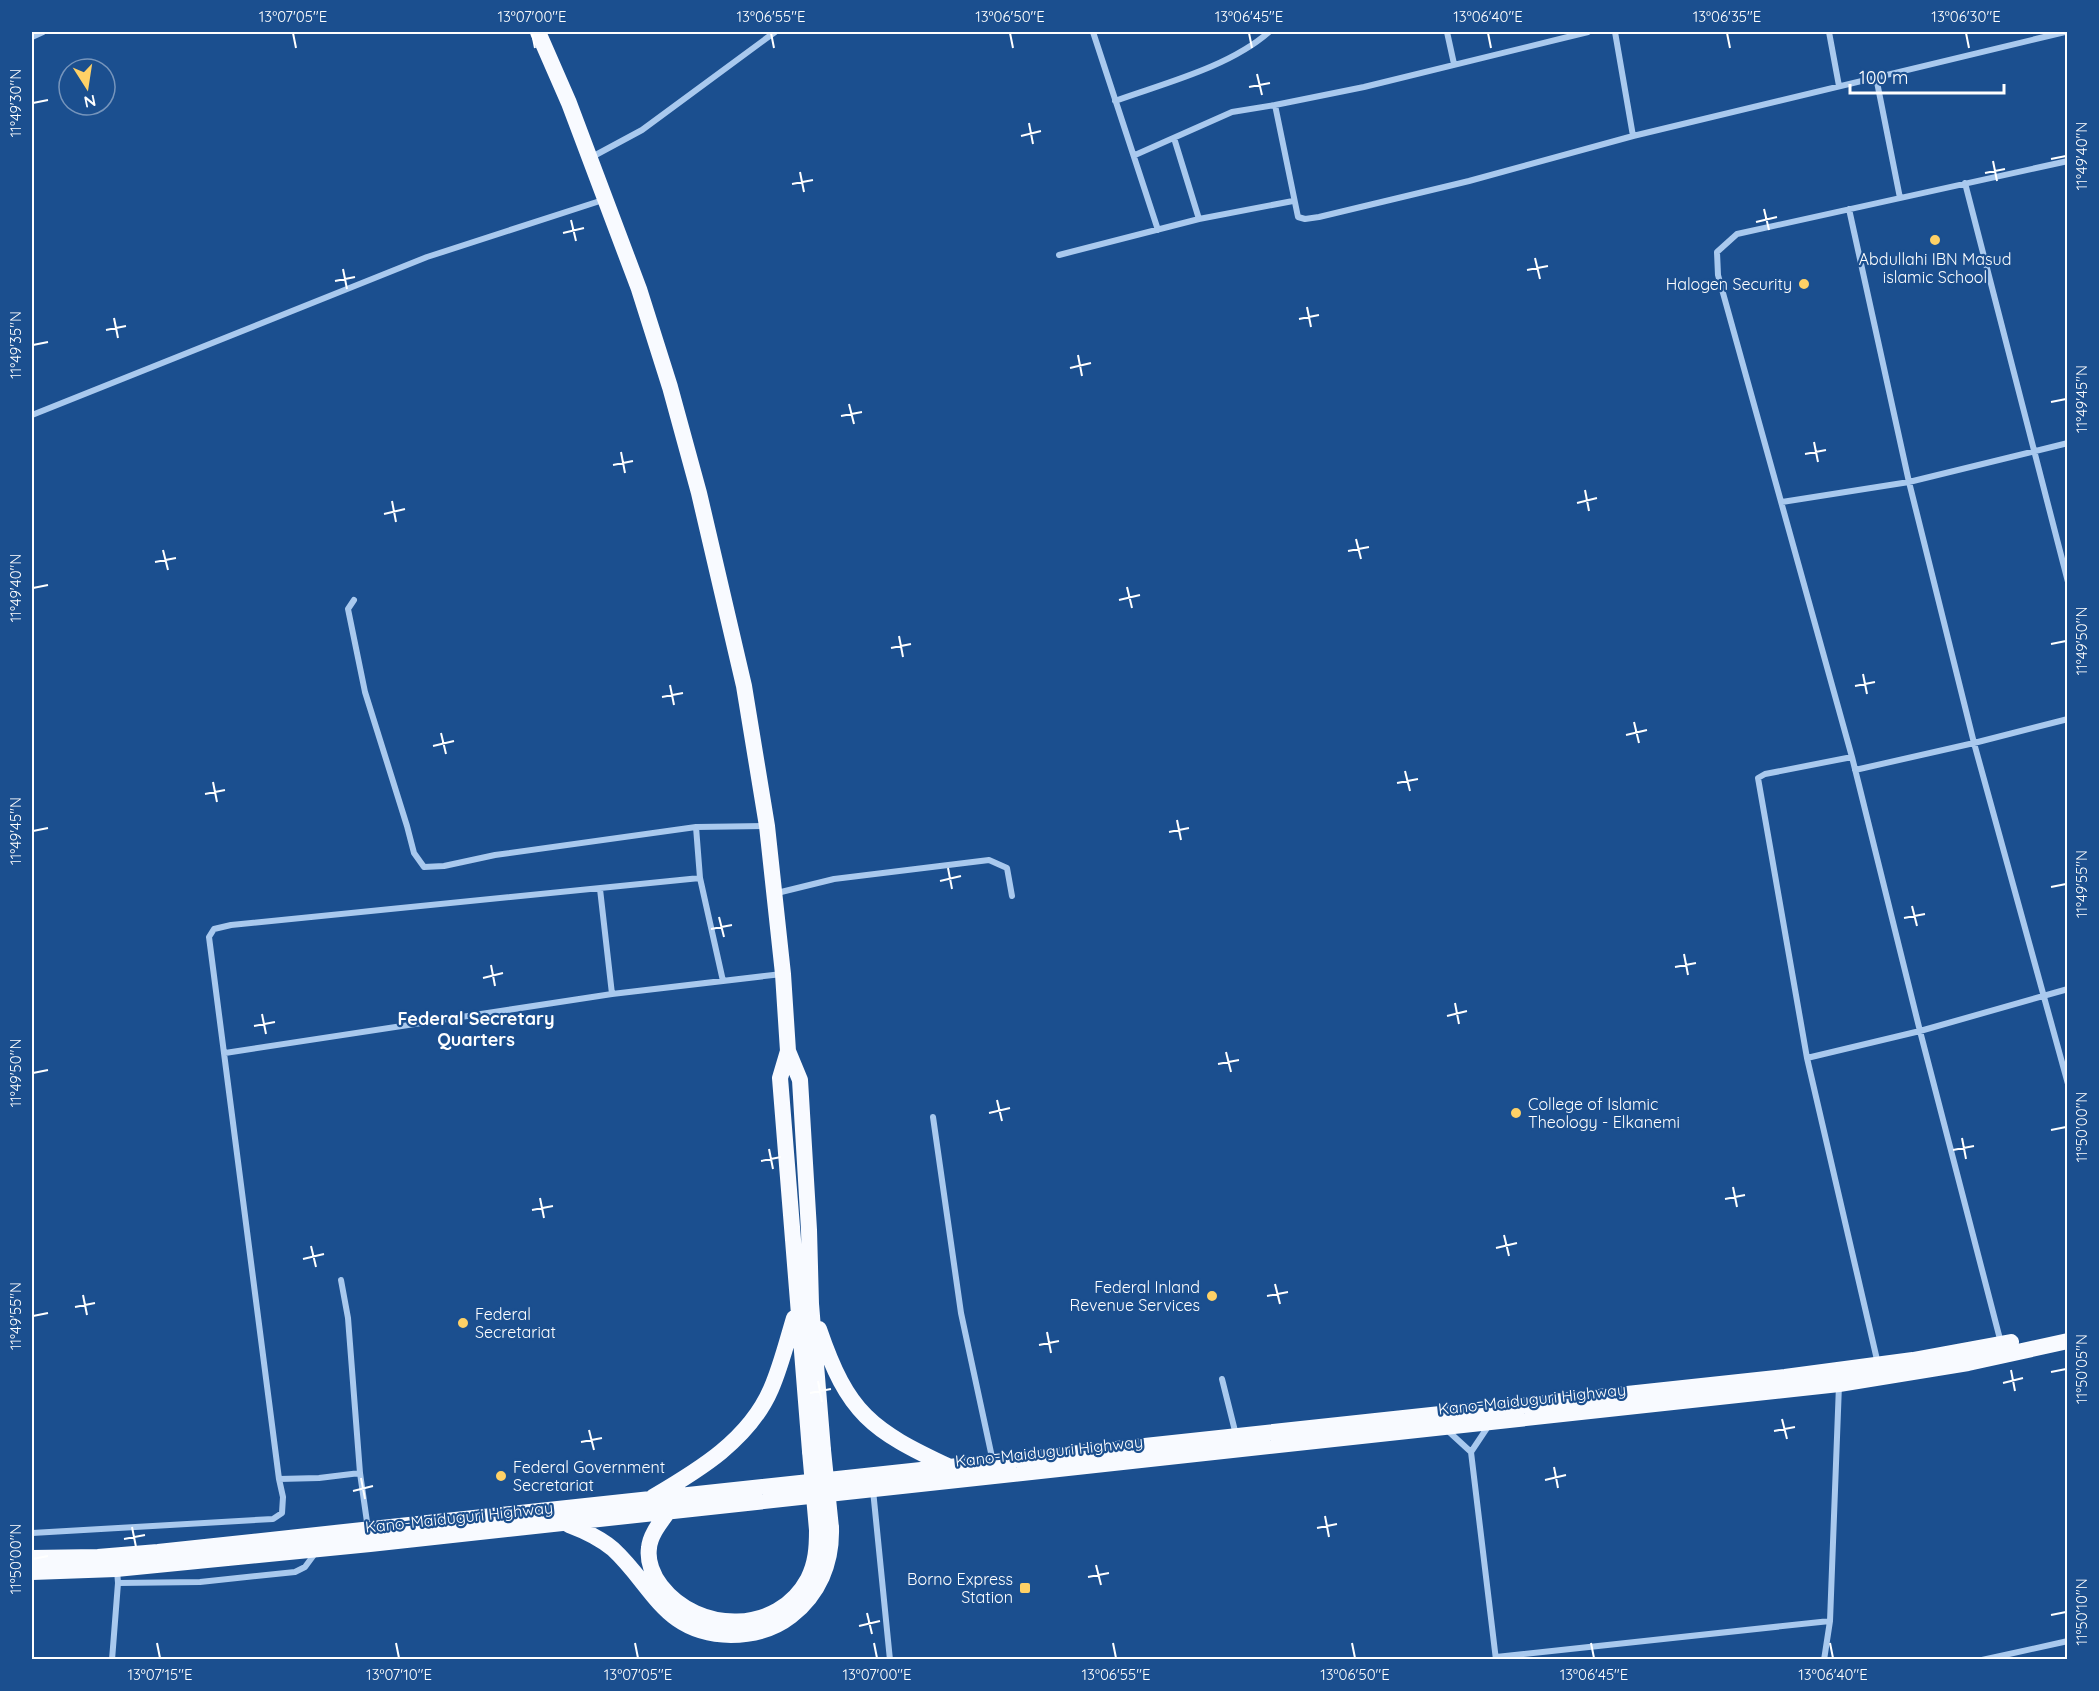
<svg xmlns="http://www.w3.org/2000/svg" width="2099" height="1691" font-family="Quicksand,sans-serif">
<rect width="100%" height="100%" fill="#1b4f8f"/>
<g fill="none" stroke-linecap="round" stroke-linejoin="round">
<path stroke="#a9c9ee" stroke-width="6" d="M1093,32L1158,230
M1447,32L1454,64
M1588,32L1364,87L1275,105L1298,217L1305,219L1319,217L1469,181L1633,136L2065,32
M1615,32L1633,136
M1829,32L1839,86
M32,37L43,32
M1876,77L1900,198
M1115,101C1165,83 1229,67 1269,32
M1174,138L1199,219
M1135,155L1232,112L1275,105
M590,158L642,130L775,32
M1965,183L2068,582
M1849,209L1909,482L1974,743L2068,1084
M1059,255L1199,219L1293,201
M32,415L427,257L603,200
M1782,502L1909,482L2068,443
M354,600L348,609L365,692L407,826L414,853L424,867L444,866L495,855L696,827L767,826
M1852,757L1765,774L1758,778L1807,1058L1878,1364
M1855,770L1974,743L2068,719
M696,827L700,878L723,981
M600,889L612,994
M777,893L834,879L989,860L1007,868L1012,896
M225,1053L612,994L782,974
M1807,1058L1920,1031L2068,989
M933,1117L961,1313L993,1462
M341,1280L348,1318L360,1473L368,1529
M2001,1343L1920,1031L1852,757L1718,275L1717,252L1737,234L2068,161
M1222,1379L1236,1435
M1447,1430L1471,1452L1496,1660
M1471,1452L1489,1425
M279,1479L319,1478L360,1473
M873,1490L890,1660
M32,1533L273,1519L282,1513L283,1497L279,1479L209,937L214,929L231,925L700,878
M118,1583L200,1582L295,1572L305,1567L316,1552
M1496,1657L1830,1621
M112,1660L118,1583L117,1570
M1824,1660L1830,1621L1839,1385
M1982,1660L2068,1641"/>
<path stroke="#f8faff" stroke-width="16" d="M538,32L569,103L639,289L670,387L699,493L744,686L767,826L783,974L788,1051L800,1080L809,1230L811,1304L823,1450
M788,1051L780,1078L810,1451
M819,1329C848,1414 871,1430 950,1467
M653,1497C699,1470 749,1440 771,1389C781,1366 787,1341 794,1318
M668,1512C660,1523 650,1535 649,1548C647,1561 653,1576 661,1586C698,1634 778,1635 808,1579C816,1563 817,1548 817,1530
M569,1525C585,1531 600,1538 613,1549C654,1587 664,1634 731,1635C753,1635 773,1630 791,1616C819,1594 832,1563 831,1528
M32,1558L98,1557L158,1552L1785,1377L1913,1360L2011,1342
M32,1572L116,1569L370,1544L1839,1384L1968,1363L2068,1341"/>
<path stroke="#f8faff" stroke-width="16" d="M823,1450L831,1528
M810,1451L817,1530"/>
</g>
<path fill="none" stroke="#fff" stroke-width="2" d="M293,33L296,48M532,33L535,48M771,33L774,48M1010,33L1013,48M1249,33L1252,48M1488,33L1491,48M1727,33L1730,48M1966,33L1969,48M1257,74L1262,95M1249,87L1270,83M33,103L48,100M1029,123L1033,144M1021,136L1041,131M2051,159L2066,156M1993,161L1997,181M800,172L804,192M1985,173L2005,169M792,184L813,180M1764,209L1769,230M571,220L576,241M1756,222L1777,217M563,233L584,228M1535,258L1540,279M343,269L347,289M1527,270L1548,266M335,281L355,277M1307,307L1311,327M114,318L118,338M1299,319L1319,315M106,330L126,326M33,345L48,342M1078,355L1082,376M1070,368L1091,363M2051,402L2066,399M849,404L854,424M841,416L862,412M1814,442L1818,462M621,452L625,473M1805,454L1826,450M613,465L633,461M1585,490L1589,511M392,501L396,522M1577,503L1597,498M384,514L405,509M1356,539L1361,559M163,550L168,570M1348,551L1369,547M155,562L176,558M1127,587L1132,608M33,588L48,585M1119,600L1140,595M899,636L903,657M2051,644L2066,641M891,648L911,644M1863,674L1867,694M670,685L674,705M1855,686L1875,682M662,697L683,693M1634,722L1639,743M441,733L446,754M1626,735L1647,730M433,746L454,741M1405,771L1410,791M213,782L217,802M1397,783L1418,779M205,794L225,790M1177,820L1181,840M33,831L48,828M1169,832L1189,828M948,868L952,889M940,881L961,876M2051,887L2066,884M1912,906L1917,926M719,917L724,937M1904,918L1925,914M711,929L732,925M1684,954L1688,975M491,965L495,986M1675,967L1696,963M483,978L503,973M1455,1003L1459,1024M262,1014L266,1034M1447,1016L1467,1011M254,1026L275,1022M1226,1052L1231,1072M1218,1064L1239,1060M33,1073L48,1070M997,1100L1002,1121M989,1113L1010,1108M2051,1130L2066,1127M1962,1138L1966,1159M769,1149L773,1169M1953,1150L1974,1146M761,1161L781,1157M1733,1187L1737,1207M540,1198L544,1218M1725,1199L1745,1195M532,1210L553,1206M1504,1235L1509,1256M311,1246L316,1267M1496,1248L1517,1243M303,1259L324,1254M1275,1284L1280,1304M83,1295L87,1315M1267,1296L1288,1292M75,1307L95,1303M33,1316L48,1313M1047,1332L1051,1353M1039,1345L1059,1341M2011,1370L2015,1391M2051,1372L2066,1369M818,1381L822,1402M2003,1383L2023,1378M810,1393L831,1389M1782,1419L1787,1439M589,1430L594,1450M1774,1431L1795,1427M581,1442L602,1438M1554,1467L1558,1488M361,1478L365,1499M1545,1480L1566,1475M353,1491L373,1486M1325,1516L1329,1537M132,1527L136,1547M1317,1528L1337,1524M124,1539L145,1535M33,1559L48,1556M1096,1565L1101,1585M1088,1577L1109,1573M867,1613L872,1634M2051,1615L2066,1612M859,1626L880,1621M157,1643L160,1658M396,1643L399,1658M635,1643L638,1658M874,1643L877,1658M1113,1643L1116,1658M1352,1643L1355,1658M1591,1643L1594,1658M1830,1643L1833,1658"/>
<g fill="#ffd166" stroke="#1b4f8f" stroke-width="2">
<circle cx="1935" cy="240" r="6"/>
<circle cx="1804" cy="284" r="6"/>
<circle cx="1516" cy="1113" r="6"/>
<circle cx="1212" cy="1296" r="6"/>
<circle cx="463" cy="1323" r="6"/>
<circle cx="501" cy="1476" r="6"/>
<rect x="1019" y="1582" width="12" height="12" rx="3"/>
</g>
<g text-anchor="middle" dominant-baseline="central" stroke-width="4.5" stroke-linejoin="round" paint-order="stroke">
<g font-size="16" fill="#fff" stroke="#1b4f8f" text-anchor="end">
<text x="1935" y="259" text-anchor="middle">Abdullahi IBN Masud<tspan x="1935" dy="18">islamic School</tspan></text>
<text x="1792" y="284">Halogen Security</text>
<text x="1528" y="1104" text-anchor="start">College of Islamic<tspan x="1528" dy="18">Theology - Elkanemi</tspan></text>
<text x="1200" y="1287">Federal Inland<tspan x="1200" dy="18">Revenue Services</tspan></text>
<text x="475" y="1314" text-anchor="start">Federal<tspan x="475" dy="18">Secretariat</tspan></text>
<text x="513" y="1467" text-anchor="start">Federal Government<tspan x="513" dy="18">Secretariat</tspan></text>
<text x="1013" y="1579">Borno Express<tspan x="1013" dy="18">Station</tspan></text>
</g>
<g font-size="16" fill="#fff" stroke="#1b4f8f">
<text transform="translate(1532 1399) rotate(-6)">Kano-Maiduguri Highway</text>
<text transform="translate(1049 1451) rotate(-6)">Kano-Maiduguri Highway</text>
<text transform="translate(459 1517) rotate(-6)">Kano-Maiduguri Highway</text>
</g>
<g font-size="18" font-weight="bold" fill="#fff" stroke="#1b4f8f">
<text x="476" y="1018">Federal Secretary<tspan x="476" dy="21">Quarters</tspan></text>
</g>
</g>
<rect width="2099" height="1691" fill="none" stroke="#1b4f8f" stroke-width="66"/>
<g transform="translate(87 87) rotate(168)"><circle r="28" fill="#1b4f8f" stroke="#7695bc" stroke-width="1.5"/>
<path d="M0-4.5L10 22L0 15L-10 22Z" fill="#ffd166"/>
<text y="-9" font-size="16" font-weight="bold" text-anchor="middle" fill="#ffffff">N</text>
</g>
<path d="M1850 84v9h154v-9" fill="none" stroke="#ffffff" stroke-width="3"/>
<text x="1859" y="84" font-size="18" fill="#ffffff" stroke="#1b4f8f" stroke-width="4.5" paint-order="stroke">100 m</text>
<rect x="33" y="33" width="2033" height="1625" fill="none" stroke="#fff" stroke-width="2"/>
<g font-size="15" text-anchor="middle" fill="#fff">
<text x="293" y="22">13°07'05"E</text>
<text x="532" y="22">13°07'00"E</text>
<text x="771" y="22">13°06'55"E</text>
<text x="1010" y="22">13°06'50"E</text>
<text x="1249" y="22">13°06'45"E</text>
<text x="1488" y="22">13°06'40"E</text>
<text x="1727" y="22">13°06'35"E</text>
<text x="1966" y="22">13°06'30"E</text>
<text transform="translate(16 103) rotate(-90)" y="5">11°49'30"N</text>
<text transform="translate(2082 156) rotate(-90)" y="5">11°49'40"N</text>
<text transform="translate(16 345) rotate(-90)" y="5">11°49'35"N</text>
<text transform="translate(2082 399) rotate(-90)" y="5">11°49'45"N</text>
<text transform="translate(16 588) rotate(-90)" y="5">11°49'40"N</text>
<text transform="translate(2082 641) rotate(-90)" y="5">11°49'50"N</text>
<text transform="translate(16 831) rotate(-90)" y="5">11°49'45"N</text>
<text transform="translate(2082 884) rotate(-90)" y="5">11°49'55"N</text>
<text transform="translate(16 1073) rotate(-90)" y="5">11°49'50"N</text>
<text transform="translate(2082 1127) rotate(-90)" y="5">11°50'00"N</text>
<text transform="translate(16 1316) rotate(-90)" y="5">11°49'55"N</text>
<text transform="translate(2082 1369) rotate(-90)" y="5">11°50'05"N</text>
<text transform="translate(16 1559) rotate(-90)" y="5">11°50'00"N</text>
<text transform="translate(2082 1612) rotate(-90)" y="5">11°50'10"N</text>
<text x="160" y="1680">13°07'15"E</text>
<text x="399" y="1680">13°07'10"E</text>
<text x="638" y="1680">13°07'05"E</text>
<text x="877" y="1680">13°07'00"E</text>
<text x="1116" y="1680">13°06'55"E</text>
<text x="1355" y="1680">13°06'50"E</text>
<text x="1594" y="1680">13°06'45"E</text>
<text x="1833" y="1680">13°06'40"E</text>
</g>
</svg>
